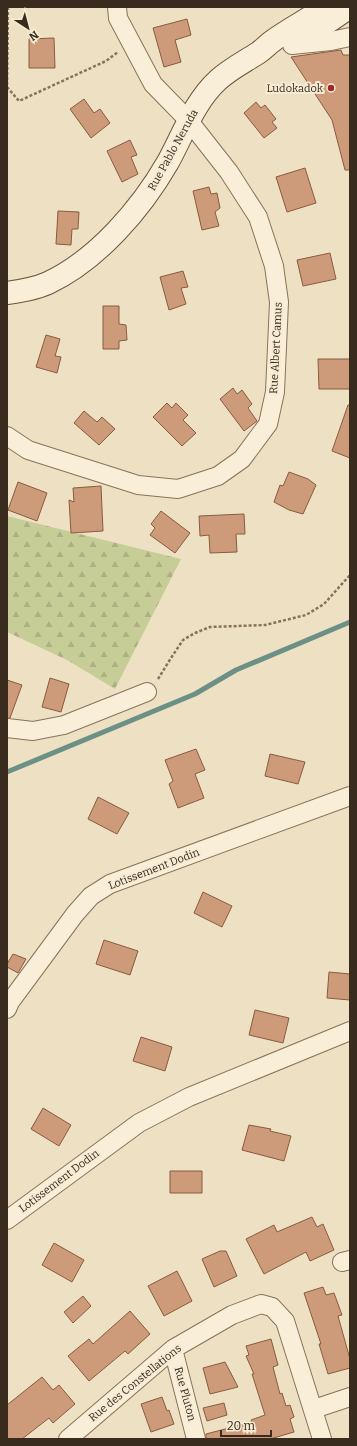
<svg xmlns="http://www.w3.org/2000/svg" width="357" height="1446" font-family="Bitter,serif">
<defs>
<pattern id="forest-firs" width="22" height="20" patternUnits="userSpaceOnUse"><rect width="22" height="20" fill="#c7cd97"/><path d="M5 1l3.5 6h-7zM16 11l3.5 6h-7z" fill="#acb082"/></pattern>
</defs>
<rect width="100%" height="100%" fill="#eee1c3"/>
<path fill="url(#forest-firs)" d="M7,516L181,559L115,689L67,660L7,632Z"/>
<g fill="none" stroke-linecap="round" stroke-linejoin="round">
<path stroke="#6c9086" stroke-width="5" d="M7,772L195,694L236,670L350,622"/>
</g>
<path fill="#cd9b79" stroke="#885b3f" d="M187,19L191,35L175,40L181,62L164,67L153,28Z
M54,38L55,68H29V39Z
M341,50L343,55H350V170H345L332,120L291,57Z
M84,99L94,113L100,109L110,123L91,138L70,109Z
M256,102L261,108L265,105L276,119L272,122L277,128L264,138L244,113Z
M130,140L137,155L131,157L138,174L122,182L107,151Z
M305,168L316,203L287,212L276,177Z
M209,187L211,194L217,193L220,208L215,212L219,226L202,230L193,191Z
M58,211L79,212L78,229H72L71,245L56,244Z
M330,253L336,279L303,286L297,260Z
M183,271L188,287L181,288L186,304L169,310L160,277Z
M103,306H119V324L126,325L127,340L119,341V349H103Z
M46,335L60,339L55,356L61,357L57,373L36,367Z
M318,359H350V389H319Z
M233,388L237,394L242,390L252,404L248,408L257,421L244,431L220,399Z
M167,403L172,408L176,403L188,415L183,420L196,433L182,446L153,417Z
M348,405H350V458L332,451Z
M84,411L97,422L102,417L115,429L99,445L74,423Z
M289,472L308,479L316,485L303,514L289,510L274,502L280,485L283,486Z
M18,482L47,493L37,521L8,510Z
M101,486L103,531L71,533L69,500L74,502L73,488Z
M161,511L190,533L175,553L150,535L155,528L151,524Z
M244,514L245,534H236L237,552L210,553L209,535L200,536L199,516Z
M50,678L69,684L61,712L42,707Z
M7,680L22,685L10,718H7Z
M196,749L205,770L195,774L204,798L178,808L169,784L173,781L165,760Z
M270,754L305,762L298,784L265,776Z
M98,797L129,813L117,834L88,819Z
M203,892L232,906L222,927L194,913Z
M104,940L138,951L130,975L96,964Z
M13,954L26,959L18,973L7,967V964Z
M329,972L350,974V1000L327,998Z
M255,1010L289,1018L283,1043L249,1035Z
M141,1037L172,1047L165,1071L133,1061Z
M43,1108L71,1125L59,1146L31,1129Z
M249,1125L271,1129L270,1131L291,1136L284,1161L242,1150Z
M170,1171H202V1193H170Z
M312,1217L317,1227L323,1224L334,1250L310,1261L306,1252L264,1274L246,1239L274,1225L277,1232Z
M54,1243L84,1260L72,1282L42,1265Z
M220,1251H226L237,1276L214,1287L202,1259Z
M177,1271L192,1301L164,1316L148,1286Z
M323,1287L326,1295L334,1293L342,1315L338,1316L350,1359V1368L328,1374L319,1344H321L304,1293Z
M83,1296L91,1306L73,1323L64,1312Z
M130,1311L150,1334L128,1354L125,1351L89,1381L68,1356L89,1339L93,1344Z
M271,1339L278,1365L273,1367L280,1394L282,1393L286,1406L290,1405L294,1417L290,1419L294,1432L270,1439H206V1434L252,1422L251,1420L265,1415L252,1374H254L246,1356L249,1355L246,1346Z
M225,1362L238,1387L210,1394L203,1368Z
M42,1377L53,1390L59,1385L75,1404L53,1423L49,1418L22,1439H7V1405Z
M162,1397L167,1411L169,1410L174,1424L151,1432L141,1404Z
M224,1403L227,1415L207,1421L203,1408Z"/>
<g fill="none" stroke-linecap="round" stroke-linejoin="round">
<g stroke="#89725a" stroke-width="20">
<path id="street" d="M292,45L331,41L350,37
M7,436L28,450L138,485L178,489L218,476L242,459L268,424L275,392L279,302L274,266L258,217L229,172L189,121L153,84L118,18L117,7
M7,728L33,731L64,725L147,692
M7,1009L10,1002L75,914L91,896L110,884L350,796
M7,1220L139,1123L189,1097L350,1031
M342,1262L350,1260
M173,1349L196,1439
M314,1409L350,1397
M68,1439L173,1349L232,1315L261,1304L272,1307L285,1321L322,1439"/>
</g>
<g stroke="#6b533d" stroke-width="24">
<path id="secondary" d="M312,33L350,7
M7,293C21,291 35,289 48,283C97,260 141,209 168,162C183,135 194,102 218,80C230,69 244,62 258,53C264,49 268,44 274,40C291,28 309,19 325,7"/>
</g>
<path stroke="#89725a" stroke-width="2.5" stroke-dasharray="3 2" stroke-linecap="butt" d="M8,7L7,87L19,101L106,61L118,52
M158,679L171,658L183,640L195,633L210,627L265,625L306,615L324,604L350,575"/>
<use href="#street" stroke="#f9eed7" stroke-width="18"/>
<use href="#secondary" stroke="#f9eed7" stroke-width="22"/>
</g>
<circle fill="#99292c" stroke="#f6ebd3" stroke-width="1.5" cx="331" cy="88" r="4"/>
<g text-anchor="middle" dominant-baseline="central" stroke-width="4" stroke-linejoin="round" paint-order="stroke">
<g font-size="11" fill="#392b1e" stroke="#f6ebd3" text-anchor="end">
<text x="323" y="88">Ludokadok</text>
</g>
<g font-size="11" fill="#392b1e" stroke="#f6ebd3">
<text transform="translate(173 150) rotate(-61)">Rue Pablo Neruda</text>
<text transform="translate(276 348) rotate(-87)">Rue Albert Camus</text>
<text transform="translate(154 869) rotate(-21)">Lotissement Dodin</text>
<text transform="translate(59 1181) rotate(-37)">Lotissement Dodin</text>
<text transform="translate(135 1383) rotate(-39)">Rue des Constellations</text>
<text transform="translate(185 1394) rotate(75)">Rue Pluton</text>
</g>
</g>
<rect width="357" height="1446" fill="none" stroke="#392b1e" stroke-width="16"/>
<g transform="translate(28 28) rotate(144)" stroke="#f6ebd3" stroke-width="3" paint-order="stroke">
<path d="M0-3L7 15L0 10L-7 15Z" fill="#392b1e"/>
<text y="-6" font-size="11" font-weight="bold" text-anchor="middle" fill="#392b1e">N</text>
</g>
<path d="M221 1430v6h50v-6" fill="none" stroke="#392b1e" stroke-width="2"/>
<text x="227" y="1430" font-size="12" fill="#392b1e" stroke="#f6ebd3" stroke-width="3" paint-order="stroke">20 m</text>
</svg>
